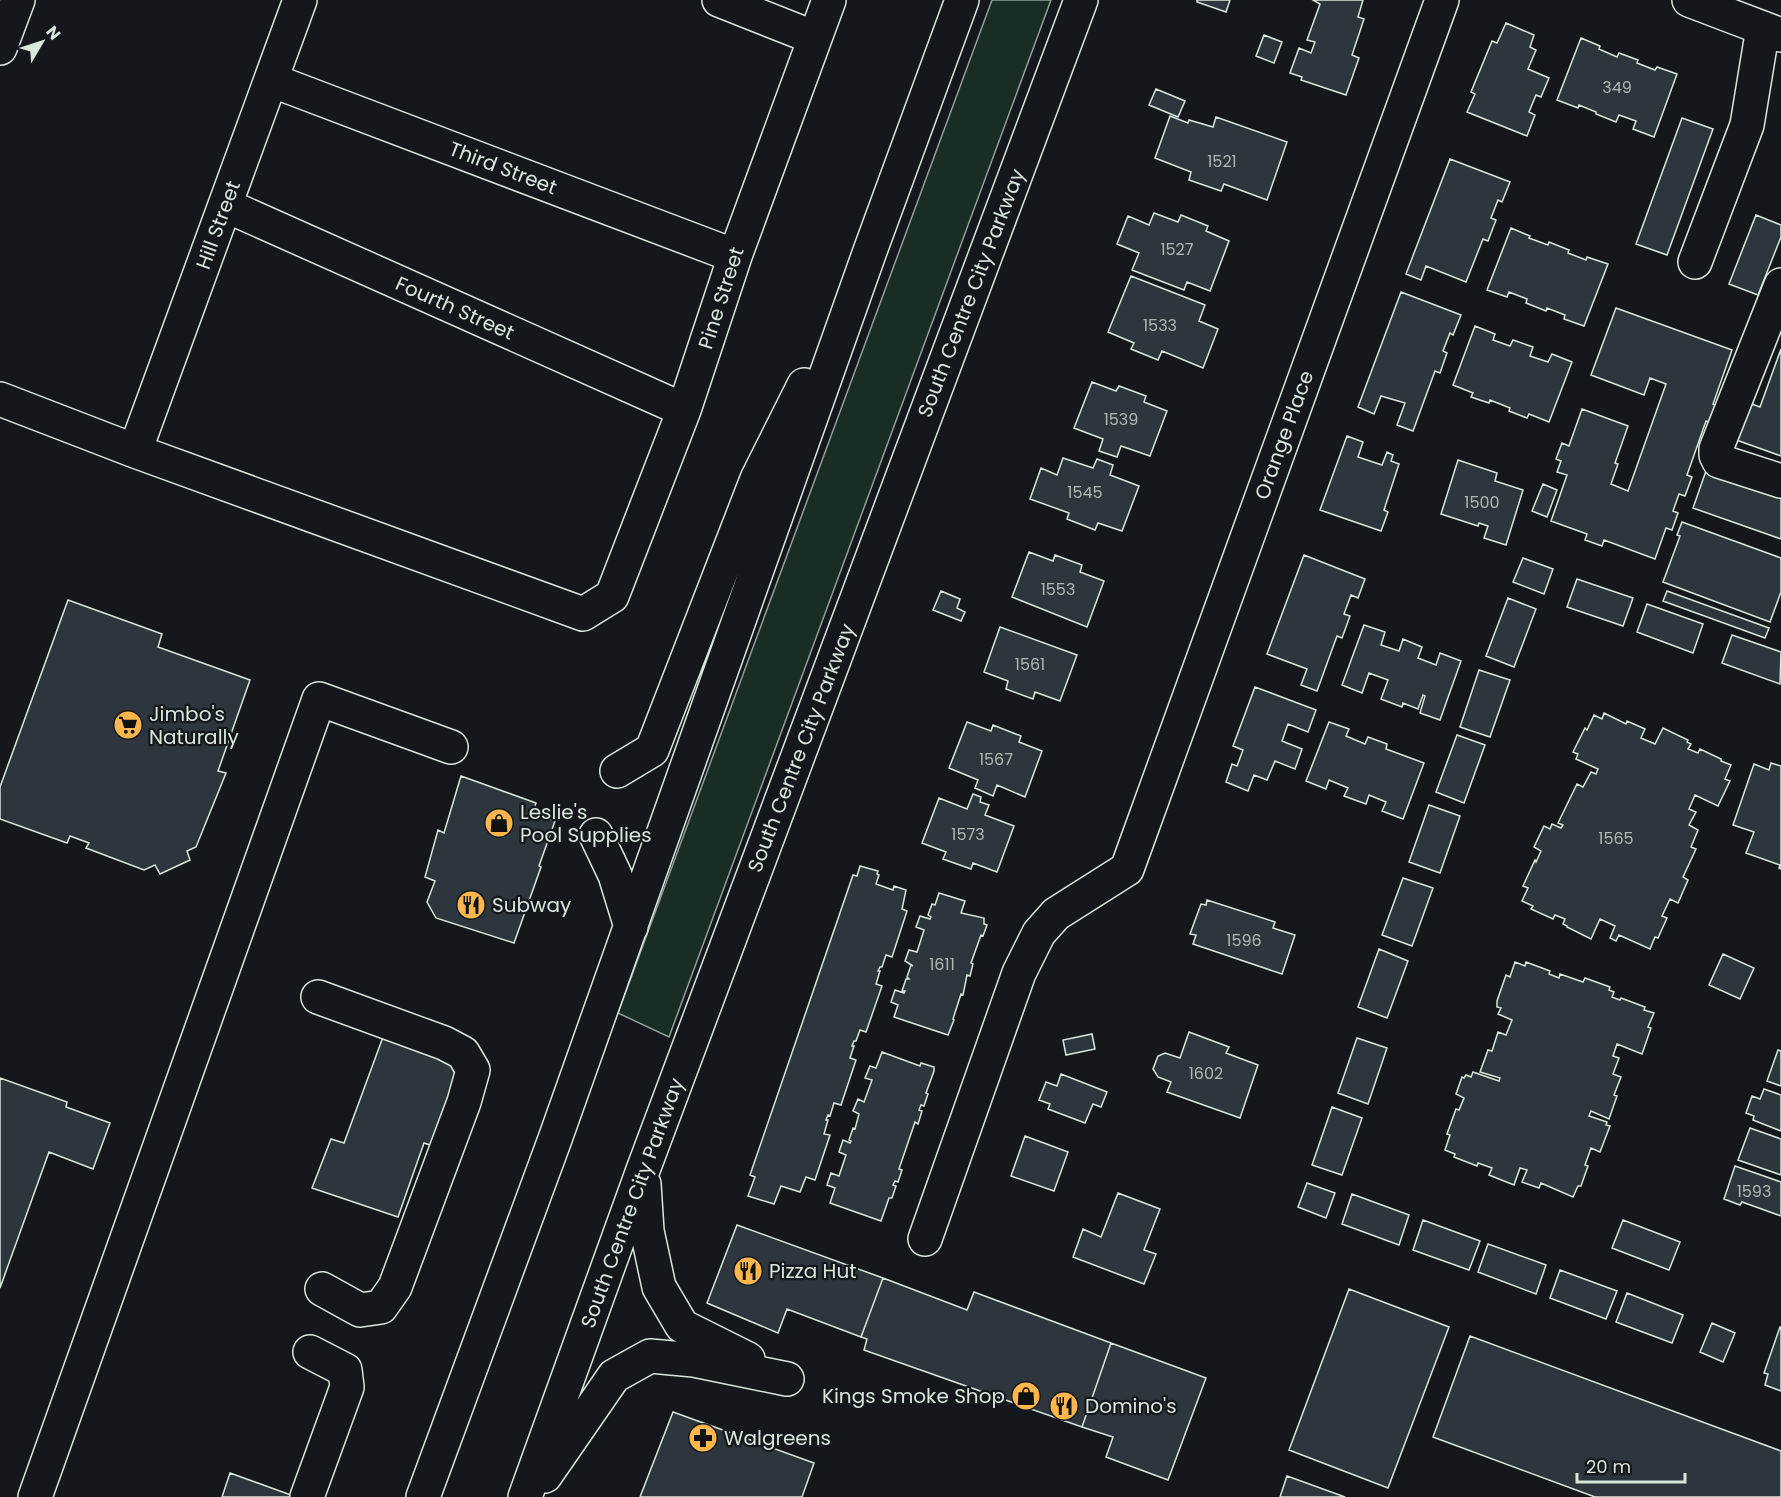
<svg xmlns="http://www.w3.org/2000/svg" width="1781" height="1497" font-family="Poppins,sans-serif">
<rect width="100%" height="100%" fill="#14181c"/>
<path fill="#1a2d24" stroke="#939e99" stroke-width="1.5" d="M992,0H1051L669,1037L618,1013Z"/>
<path fill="#2c363c" stroke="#d8e6dc" stroke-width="1.5" d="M1197,0H1230L1226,12L1197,2Z
M1313,0H1363L1358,17L1364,19L1352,55L1359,58L1346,95L1301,80L1302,77L1290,73L1299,48L1311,53L1315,42L1307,40L1320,4Z
M1506,23L1534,35L1530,47L1536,50L1528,69L1549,78L1541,97L1536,95L1529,112L1535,115L1527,136L1467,112L1475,94L1471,92L1492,41L1497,43Z
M1264,35L1282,42L1274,63L1256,56Z
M1581,38L1600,46L1599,49L1617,57L1619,53L1638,60L1637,63L1655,70L1657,67L1677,74L1654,137L1633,129L1636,121L1619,115L1616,122L1596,114V112L1579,105L1578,108L1557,100Z
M1156,89L1185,101L1178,117L1149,105Z
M1170,116L1188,123L1189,120L1213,127L1216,117L1287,142L1267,200L1224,184L1221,191L1189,180L1191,172L1155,158Z
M1682,118L1713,129L1667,255L1636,244Z
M1450,159L1510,182L1502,202L1498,200L1491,218L1496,220L1488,241L1483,239L1466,282L1426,266L1421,280L1406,274Z
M1154,213L1178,222L1181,215L1208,226L1206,231L1229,241L1210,291L1187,282L1184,290L1132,270L1139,253L1117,244L1128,216L1149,225Z
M1756,215L1781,225V237L1758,295L1729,284Z
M1511,228L1530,236L1529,238L1548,245L1549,242L1569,250L1568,253L1586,260L1587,257L1608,264L1584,326L1564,319L1565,315L1547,308L1546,311L1526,303L1527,299L1509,292L1507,297L1487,290Z
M1131,276L1205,305L1199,321L1218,329L1203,368L1162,351L1158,360L1131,349L1134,343L1108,332Z
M1401,292L1461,315L1453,335L1450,333L1443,351L1447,353L1440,373L1435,371L1413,431L1397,425L1405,403L1381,396L1374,414L1358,407Z
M1616,308L1732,350L1713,404L1717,406L1711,423L1706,421L1687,475L1692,477L1685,496L1679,494L1673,511L1678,513L1672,530L1666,528L1655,559L1604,540L1602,546L1585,540L1587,534L1551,521L1567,475L1557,472L1561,461L1556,459L1562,443L1569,446L1582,409L1628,426L1615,463L1618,464L1611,484L1628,491L1666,384L1650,378L1644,395L1591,375Z
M1475,326L1495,334L1493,340L1510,346L1513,340L1533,347L1530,356L1548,362L1552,354L1572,362L1549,422L1529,414L1527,418L1509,411L1510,408L1490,400L1489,403L1471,397L1473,393L1453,385Z
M1781,349V456L1728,437L1741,400L1760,407Z
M1092,382L1116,391L1119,386L1146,396L1144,402L1167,411L1150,456L1121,446L1117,457L1099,451L1103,439L1074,428Z
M1347,436L1363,442L1358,457L1382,465L1387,452L1393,455L1391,461L1399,464L1384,510L1388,512L1381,531L1320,510Z
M1063,458L1093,468L1097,459L1113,465L1110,475L1139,486L1122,531L1098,523L1095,530L1067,519L1069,513L1030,499L1041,468L1057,475Z
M1458,460L1497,473L1495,481L1523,490L1506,545L1484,538L1488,526L1479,523L1478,526L1441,514Z
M1707,468L1781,494V539L1693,508Z
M1543,484L1557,490L1547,517L1532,511Z
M1682,522L1781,558V592L1770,622L1663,582L1680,536L1677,535Z
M1029,552L1053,561L1055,555L1082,565L1080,572L1104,581L1087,627L1012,597Z
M1304,555L1365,579L1358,598L1351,595L1344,614L1350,616L1342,638L1337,636L1317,691L1301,685L1307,669L1267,654Z
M1523,558L1553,569L1544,594L1513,582Z
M1577,579L1633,598L1623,626L1567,607Z
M941,591L960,599L957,608L965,612L961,621L933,610Z
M1667,591L1769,628L1765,638L1663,601Z
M1508,598L1536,609L1514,667L1486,656Z
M68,600L162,634L158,647L250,680L218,771L226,773L196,847L187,851L190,860L160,874L155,865L144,870L86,848L89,843L70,836L67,843L0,819V787Z
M1647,604L1703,624L1693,653L1637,632Z
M1364,625L1385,632L1381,645L1399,651L1403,639L1422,647L1418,658L1436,665L1440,653L1461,661L1440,720L1420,713L1425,696L1423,695L1418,709L1403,703L1402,707L1381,699L1388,680L1369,673L1362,693L1342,685Z
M1000,627L1077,655L1060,701L1035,692L1033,699L1006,689L1008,681L984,672Z
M1732,635L1781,652L1780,684L1722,663Z
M1479,670L1510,680L1490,737L1460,727Z
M1255,687L1316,710L1308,732L1288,724L1282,741L1302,749L1295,769L1275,761L1267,780L1254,775L1248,791L1226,782L1232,764L1237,766L1243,750L1233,746Z
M1604,713L1626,724L1627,721L1645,729L1641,738L1655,744L1663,728L1688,740L1687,742L1691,744L1688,749L1698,753L1700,749L1721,759V761L1731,765L1725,779L1730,781L1718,806L1695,795L1689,809L1696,812L1689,825L1698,830L1691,847L1696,849L1683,877L1688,880L1678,903L1670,899L1662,916L1667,918L1658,938L1655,937L1650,949L1619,935L1616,941L1610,938L1615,926L1600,919L1591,939L1567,927V926L1563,924L1565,919L1555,915L1553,919L1531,909L1533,906L1522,901L1528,888L1523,886L1535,860L1536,862L1541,851L1534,847L1544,826L1550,829L1552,824L1561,828L1563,825L1558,823L1577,784L1583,787L1591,772L1596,774L1598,769L1576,759L1578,754L1573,752L1585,728L1587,730L1594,715L1602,719Z
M967,722L991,731L993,725L1021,736L1019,742L1042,751L1025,797L997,785L993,796L975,788L978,780L949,768Z
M1329,722L1349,729L1346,736L1365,744L1368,737L1387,744L1386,749L1424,763L1403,819L1382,811L1386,802L1369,795L1366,804L1344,796L1348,788L1329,780L1326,789L1306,781Z
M1457,735L1485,745L1464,803L1436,792Z
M1771,763L1781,766V869L1779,868L1780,865L1746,853L1754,832L1733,825L1754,764L1769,770Z
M461,776L536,803L533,813L555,821L539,866L541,867L514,943L436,918L427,902L435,881L425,877L438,830L444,833Z
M973,794L981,797L980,802L989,805L985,815L1014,826L997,872L973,863L971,869L943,859L946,852L922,843L939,798L967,809Z
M1429,805L1460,816L1440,873L1409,862Z
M860,866L878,871L877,874L879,875L876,884L893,890L894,886L906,890L902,909L907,911L892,957L886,955L882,967H880L878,971H880L876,984L882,986L866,1032L860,1030L856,1041H854L852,1046H854L850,1058L856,1060L841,1105L834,1103L830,1116L828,1115L826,1120H828L824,1134L830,1135L815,1180L806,1177L800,1192L781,1186L774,1204L748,1196L755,1177L750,1175L853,875L857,876Z
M1403,878L1433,888L1412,946L1382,935Z
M939,893L965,901L961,913L984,918V924L987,925L983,936L981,935L971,963L973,964L970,976L967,975L963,995L961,994L953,1019L954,1020L948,1035L894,1017L898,1005L891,1002L895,990L904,993L905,991H902L906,979H909L907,977L911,965L913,966L905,961L909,950L917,952L924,930L916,927L920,916L930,919L931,917L928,915L932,904L935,905Z
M1207,900L1275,922L1273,928L1295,935L1282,974L1193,944L1196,935L1190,934L1201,904L1206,905Z
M1379,949L1408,961L1387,1018L1358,1007Z
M1723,954L1754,968L1740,999L1709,985Z
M1515,962L1525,966L1526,962L1550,971L1549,974L1559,978L1560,974L1583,982L1585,978L1610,987L1609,990L1614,992L1612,997L1620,1000L1621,998L1645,1007L1644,1010L1654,1013L1648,1027L1651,1028L1642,1054L1617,1044L1613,1056L1619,1058L1613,1074L1621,1077L1614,1095L1617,1096L1609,1119L1591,1111L1589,1116L1607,1122L1606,1125L1610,1126L1600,1152L1591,1148L1585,1165L1588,1166L1581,1186H1578L1573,1197L1541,1183L1539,1188L1522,1182L1527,1170L1520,1168L1514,1185L1489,1175L1492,1168L1478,1163L1477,1166L1454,1157L1455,1154L1445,1150L1450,1135L1447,1134L1456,1109L1459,1110L1464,1098L1456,1094L1462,1077L1464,1078L1466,1075L1471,1077L1473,1072L1499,1081L1500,1078L1480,1072L1488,1050L1492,1051L1498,1032L1506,1035L1512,1020L1498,1014L1501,1008L1497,1007V1001L1506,975L1510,977Z
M1189,1032L1229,1047L1226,1053L1258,1065L1240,1118L1167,1092L1171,1082L1158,1077L1153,1069L1158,1056L1165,1053L1180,1058Z
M1092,1034L1095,1049L1066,1055L1063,1040Z
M383,1037L454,1063L459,1075L433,1146L424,1143L398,1217L312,1188L331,1139L344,1143Z
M1357,1038L1387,1048L1368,1104L1338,1093Z
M1778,1050L1781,1051V1086L1767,1081Z
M882,1052L920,1066L921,1063L934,1067V1071L926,1093L928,1094L924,1106L921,1105L919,1110L922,1111L918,1124L915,1122L899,1169L902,1170L898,1182L895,1181L893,1185L896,1186L892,1198H889L881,1221L830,1203L835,1188L827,1185L831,1173L839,1176L846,1155L839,1152L843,1140L850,1143L851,1141L849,1140L853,1128L855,1129L859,1114L853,1111L858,1099L864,1102L872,1080L865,1078L870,1066L876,1068Z
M1061,1074L1107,1092L1101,1107L1093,1104L1085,1123L1048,1109L1050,1104L1039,1100L1046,1082L1057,1086Z
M0,1078L67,1102L66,1107L110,1123L93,1169L49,1152L0,1288Z
M1764,1089L1781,1095V1131L1753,1120L1754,1116L1746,1113L1752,1096L1760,1099Z
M1332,1107L1362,1118L1342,1175L1312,1165Z
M1750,1128L1781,1139V1175L1738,1160Z
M1025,1136L1068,1152L1054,1191L1011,1176Z
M1735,1166L1781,1182V1216L1742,1202L1740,1205L1724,1199Z
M1307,1183L1335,1193L1326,1218L1298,1207Z
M1118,1193L1160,1209L1144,1250L1156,1254L1144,1284L1073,1257L1083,1229L1101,1237Z
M1352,1194L1409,1215L1399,1245L1342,1224Z
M1423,1220L1480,1241L1469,1270L1413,1250Z
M1623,1220L1680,1242L1669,1270L1612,1248Z
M737,1225L883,1278L861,1337L787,1309L778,1333L707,1303Z
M1488,1244L1546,1265L1536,1294L1478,1272Z
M1560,1270L1617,1291L1606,1319L1550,1298Z
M883,1278L967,1310L974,1292L1111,1343L1082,1427L864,1350L867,1339L861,1337Z
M1349,1289L1449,1327L1388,1488L1289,1450Z
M1627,1293L1683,1315L1672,1343L1616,1322Z
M1712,1323L1735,1333L1723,1362L1700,1352Z
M1780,1327H1781V1391L1765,1385L1768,1374L1764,1373Z
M1470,1336L1781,1451V1497H1595L1433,1437Z
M1111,1343L1206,1378L1168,1480L1106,1457L1113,1437L1082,1427Z
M673,1412L814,1463L802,1497H640Z
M230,1473L291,1495V1497H222Z
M1287,1476L1345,1497H1280Z"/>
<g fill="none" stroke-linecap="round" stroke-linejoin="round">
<g stroke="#d8e6dc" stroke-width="36">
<path id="minor" d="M719,0L815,38
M1689,0L1781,35
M0,48L18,0
M271,80L735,256
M225,205L684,410
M1695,262L1747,125L1763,28
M1781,285L1716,449V455L1719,461L1781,481
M0,399L135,451L583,614L612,596L684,410L735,256L829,0
M135,451L300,0
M318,997L444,1043L463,1053L473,1070L464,1102L395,1287L381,1307L360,1310L322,1289
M925,1239L1019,973L1039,933L1056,914L1127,869L1442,0
M35,1497L319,699L451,747
M307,1497L347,1387L345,1370L310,1352"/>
</g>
<g stroke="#d8e6dc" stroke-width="36">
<path id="highway" d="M617,771L652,750L757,479L804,385
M596,835L615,875L631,927
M644,1184L647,1231L659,1287L682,1326L748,1359
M545,1476L614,1376L650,1356L694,1360L787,1379
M423,1497L555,1139L870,251L962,0
M525,1497L643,1170L1081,0"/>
</g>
<use href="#minor" stroke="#14181c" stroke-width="33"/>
<use href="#highway" stroke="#14181c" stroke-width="33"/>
</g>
<defs>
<g id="supermarket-disc" transform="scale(1.5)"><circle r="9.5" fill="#ffb74d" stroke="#14181c"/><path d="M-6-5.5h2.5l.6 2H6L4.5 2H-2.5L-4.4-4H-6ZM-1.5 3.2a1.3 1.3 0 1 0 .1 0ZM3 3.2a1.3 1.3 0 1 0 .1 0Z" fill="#111"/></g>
<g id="shop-disc" transform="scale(1.5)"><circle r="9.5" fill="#ffb74d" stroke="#14181c"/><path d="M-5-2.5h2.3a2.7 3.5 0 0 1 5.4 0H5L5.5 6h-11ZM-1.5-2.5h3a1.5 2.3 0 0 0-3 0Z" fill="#111"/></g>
<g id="restaurant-disc" transform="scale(1.5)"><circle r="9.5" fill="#ffb74d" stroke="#14181c"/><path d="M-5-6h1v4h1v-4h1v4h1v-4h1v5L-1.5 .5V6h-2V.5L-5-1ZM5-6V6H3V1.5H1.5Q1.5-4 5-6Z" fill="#111"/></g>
<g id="pharmacy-disc" transform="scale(1.5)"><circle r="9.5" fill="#ffb74d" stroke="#14181c"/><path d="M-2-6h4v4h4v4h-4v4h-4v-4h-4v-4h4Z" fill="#111"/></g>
</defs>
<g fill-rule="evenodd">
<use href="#supermarket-disc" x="128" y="725"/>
<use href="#shop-disc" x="499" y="823"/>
<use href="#restaurant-disc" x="471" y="905"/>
<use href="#restaurant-disc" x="748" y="1271"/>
<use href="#shop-disc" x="1026" y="1396"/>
<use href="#restaurant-disc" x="1064" y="1406"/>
<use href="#pharmacy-disc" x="703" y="1438"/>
</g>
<g text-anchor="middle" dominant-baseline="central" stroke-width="4.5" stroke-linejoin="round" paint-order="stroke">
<g font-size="16" fill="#adbab4">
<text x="1617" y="87">349</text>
<text x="1222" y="161">1521</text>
<text x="1177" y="249">1527</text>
<text x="1160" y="325">1533</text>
<text x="1121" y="419">1539</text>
<text x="1085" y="492">1545</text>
<text x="1482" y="502">1500</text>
<text x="1058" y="589">1553</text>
<text x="1030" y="664">1561</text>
<text x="996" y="759">1567</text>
<text x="968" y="834">1573</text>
<text x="1616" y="838">1565</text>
<text x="1244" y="940">1596</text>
<text x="942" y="964">1611</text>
<text x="1206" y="1073">1602</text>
<text x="1754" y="1191">1593</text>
</g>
<g font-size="20" fill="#d8e6dc" stroke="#14181c">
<text transform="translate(503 168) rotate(21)">Third Street</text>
<text transform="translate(218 225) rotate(-70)">Hill Street</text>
<text transform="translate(971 293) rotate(-69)">South Centre City Parkway</text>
<text transform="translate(721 298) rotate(-72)">Pine Street</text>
<text transform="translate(455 308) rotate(24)">Fourth Street</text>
<text transform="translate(1284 435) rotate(-70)">Orange Place</text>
<text transform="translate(801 748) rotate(-69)">South Centre City Parkway</text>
<text transform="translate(632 1203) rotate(-70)">South Centre City Parkway</text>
</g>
<g font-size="20" fill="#d8e6dc" stroke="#14181c" text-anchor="start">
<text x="149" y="714">Jimbo's<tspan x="149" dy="23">Naturally</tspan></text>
<text x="520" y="812">Leslie's<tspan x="520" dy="23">Pool Supplies</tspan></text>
<text x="492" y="905">Subway</text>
<text x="769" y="1271">Pizza Hut</text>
<text x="1005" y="1396" text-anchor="end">Kings Smoke Shop</text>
<text x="1085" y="1406">Domino's</text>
<text x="724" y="1438">Walgreens</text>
</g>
</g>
<g transform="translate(42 42) rotate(51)" stroke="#14181c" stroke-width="4.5" paint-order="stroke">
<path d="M0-4.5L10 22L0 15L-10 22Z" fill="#d8e6dc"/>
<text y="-9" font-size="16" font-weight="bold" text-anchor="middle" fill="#d8e6dc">N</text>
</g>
<path d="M1577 1473v9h108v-9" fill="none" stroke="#d8e6dc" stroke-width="3"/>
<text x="1586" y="1473" font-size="18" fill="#d8e6dc" stroke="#14181c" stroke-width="4.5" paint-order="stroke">20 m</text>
</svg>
